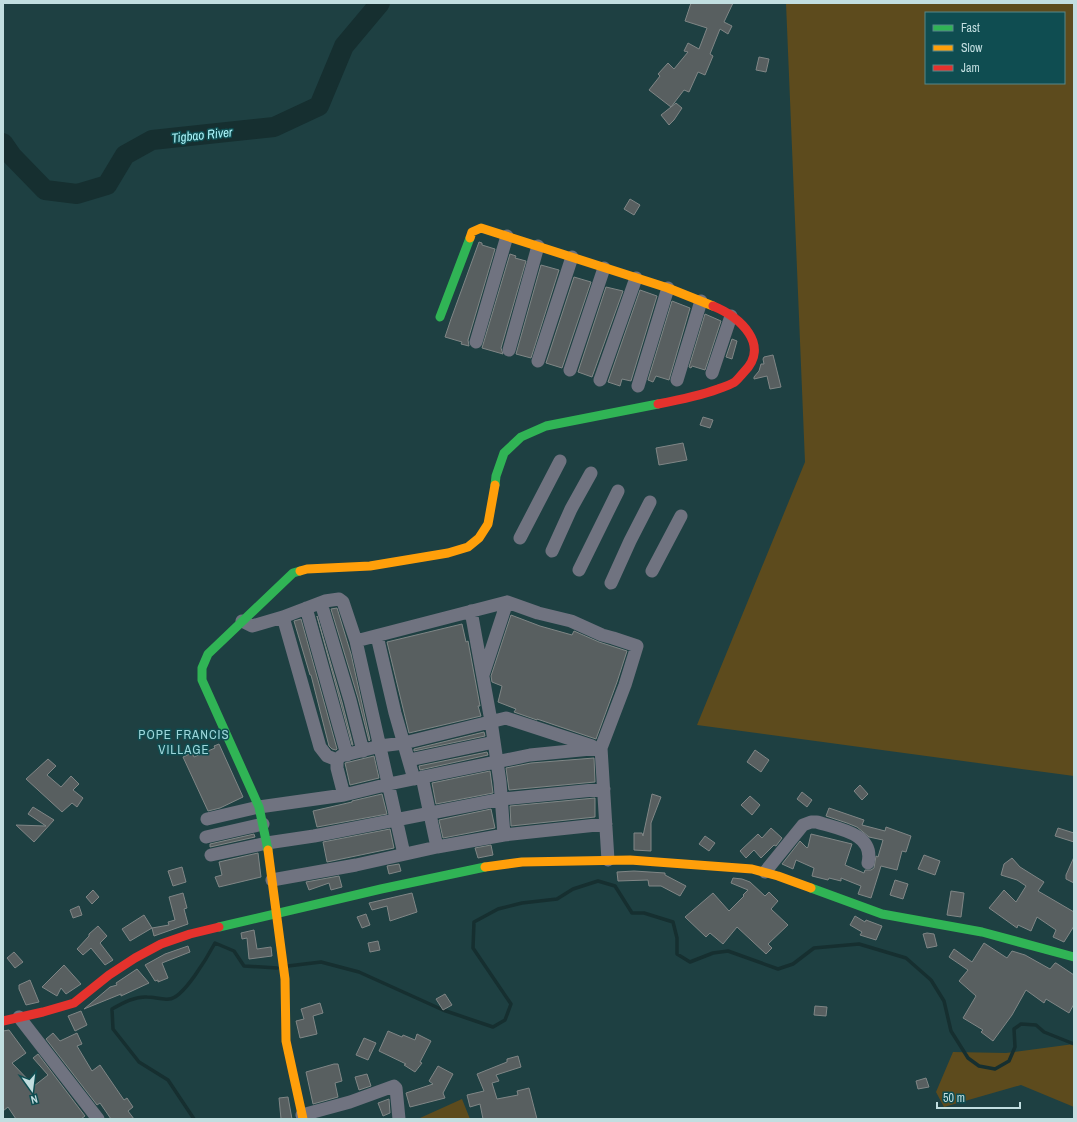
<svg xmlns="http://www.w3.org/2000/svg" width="1077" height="1122" font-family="'Archivo Narrow',sans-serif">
<rect width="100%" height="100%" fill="#1e4042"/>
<path fill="#5d4b1d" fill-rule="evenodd" d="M786,3H1074V776L697,725L805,462ZM926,13H1064V83H926Z
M1074,1044V1107L1021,1085L944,1107L936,1092L953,1052L1006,1053Z
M462,1099L470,1119H420V1118Z"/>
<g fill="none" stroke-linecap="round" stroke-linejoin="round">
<path stroke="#162f30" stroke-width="3.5" d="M288,966L321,962L359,972L443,1010L493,1027L505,1020L511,1004L473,948L474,922L498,909L522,903L557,899L573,889L598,881L615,886L632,913H644L673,922L677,938V954L690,962L713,953L728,951L778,969L793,964L814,948L859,944L906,958L931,980L944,1001L951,1031L968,1058L979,1066L995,1069L1009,1061L1015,1047L1014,1029L1021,1024L1036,1025L1044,1032L1074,1044
M194,1119L168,1080L139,1062L113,1029L112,1009C122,1003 135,996 147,997C154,997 162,1000 169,999C183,999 208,956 215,943L234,951L244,966L277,968"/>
<path stroke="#162f30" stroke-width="20" d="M3,143L12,156L45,190L77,194L107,185L125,155L152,140L274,127L319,106L344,46L380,3"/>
</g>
<path fill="#585f60" stroke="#808686" d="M691,3H733L724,22L732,26L728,34L720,29L710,54L713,56L705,75L698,72L689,92L684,90L671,107L649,90L660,76L658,74L668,63L674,69L688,52L684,51L688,43L699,49L707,28L685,21Z
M759,57L769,59L766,72L756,70Z
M676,103L682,108L674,120L669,125L661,115Z
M630,199L640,205L634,215L624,209Z
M479,242L482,243V245L495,249L468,340L469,346L461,344L462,342L445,337L451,319Z
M510,254L516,256L515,258L526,261L501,348L503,354L482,348Z
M541,265L559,270L531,358L516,354Z
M574,277L591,282L562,368L546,363Z
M606,287L623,291L592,377L578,372Z
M640,290L657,296L631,381L622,379L620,386L608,382Z
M672,301L690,308L669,380L656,376L653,382L648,380Z
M705,314L721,321L705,370L692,366L691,368L689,367Z
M732,339L737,341L732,359L726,357Z
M773,355L781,387L770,389L767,376L754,379V377L759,371L761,364H764L763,359L764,357Z
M703,417L713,420L710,428L700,425Z
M683,443L687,460L659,465L656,448Z
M337,608L351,654L370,740L369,741L358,698L331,609Z
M511,615L540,626L572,635L574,631L599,642L627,651L617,682L596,739L537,719V720L514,712L516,709L498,702L502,686L492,682L491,676Z
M317,616L342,702L353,745H352Z
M301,619L337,749L336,750L332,749L329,746L311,675H310L294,621Z
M462,624L466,642L468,641L480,706H478L481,716L409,733L387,642Z
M484,732L485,736L414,751V749Z
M219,744L243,797L220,808L208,811L183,757L192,753L194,757L215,748L214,746Z
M755,750L769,760L761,772L747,762Z
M487,752L488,755L420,770L419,766Z
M374,756L379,778L350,785L345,763Z
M594,758L595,782L509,790L506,768L531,763Z
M48,759L56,766L47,775L61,787L71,776L79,784L73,790L83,798L77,807L72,803L62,812L26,779Z
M490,771L493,793L436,804L432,783Z
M860,785L868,794L862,800L854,791Z
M802,792L812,800L807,807L797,799Z
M382,794L387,814L317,827L313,811L352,802V801Z
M652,794L661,797L651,823V851L634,850V833H642L643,836Z
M750,796L760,805L752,815L741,805Z
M595,798V817L511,826L510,806Z
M33,807L54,820L34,842L16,825L46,826L28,814Z
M829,808L864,820L862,825L885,831L886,827L911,836L906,852L902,851L897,870L881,866L871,898L858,894L861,886L841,878V881L829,878L828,880L812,876L814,868L796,860L793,869L782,864L800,841L807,848L808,847L811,834L852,844L845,865L864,873L865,870H871L874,868L876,856L878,857L883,840L869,837L857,827L847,823L826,816Z
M491,809L495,828L443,838L439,820Z
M771,828L782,838L776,846L774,845L761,858L754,850L746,858L740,851L758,834L762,838Z
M1058,828L1074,833V842L1055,836Z
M390,829L394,848L327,862L323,842Z
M254,834L255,837L210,847V844Z
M705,836L715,843L709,851L699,844Z
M491,845L493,855L478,858L475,848Z
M258,853L261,877L219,887L215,877L222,875L219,862Z
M924,855L940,861L935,875L918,869Z
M1074,857V883L1066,879V875Z
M1012,858L1020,867L1044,882L1038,891L1074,912V926L1064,942L1053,937L1056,930L1037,917L1031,931L1018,925L1017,928L989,908L1004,890L1016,902L1026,886L1017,880L1001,875L1004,864Z
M399,864L401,871L389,874L387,866Z
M182,867L186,882L173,886L168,871Z
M634,871L665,873V875L686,886L680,896L661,886H649L648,880L618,881L617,872Z
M339,876L342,887L331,890L329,883L309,890L306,882Z
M733,878L742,879L750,882L765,896L769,892L778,901L771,909L788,925L768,944L772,948L766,954L737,927L723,944L710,933L706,937L685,917L713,893L729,911L744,896L743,895L748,890L731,883Z
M895,880L908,884L903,899L890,895Z
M93,890L99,897L92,904L86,897Z
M951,891L964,893L961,917L947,915Z
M183,893L187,908L184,909L188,924L154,936L152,928L169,925L168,922L175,920L169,897Z
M412,893L417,912L390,921L387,906L372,910L369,903Z
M79,906L82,915L73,918L70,910Z
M366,914L370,925L362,928L357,917Z
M144,915L152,928L130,941L122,929Z
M855,916L865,922L866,920L882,926L876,940L860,935L862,932L850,925Z
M98,926L107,936L100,943L113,960L105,965L91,948L83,955L77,949L89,936V934Z
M254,930L257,949L271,947L272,956L249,959L247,938L242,939L241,933Z
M927,933L934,934L937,946L927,948L923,934Z
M378,941L380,950L370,952L368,943Z
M984,943L1007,958L1012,951L1025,955L1050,969L1055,963H1056L1074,975V1004L1069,1013L1046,999L1044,1003L1026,990L1012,1015L993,1041L981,1032L983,1030L963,1018L976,996L959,981L968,970L949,957L954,949L972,962Z
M188,946L190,952L162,963L168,978L158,982V980L155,981L145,965L165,954Z
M14,952L23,962L15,968L7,958Z
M64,965L81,984L66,994L61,988L57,996L42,987Z
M137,969L149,983L121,996V994L84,1009L110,987L117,985L116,983Z
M30,980L39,1002L26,1005L19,989V985Z
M445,994L452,1005L443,1010L436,999Z
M320,1003L323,1013L313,1016L317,1034L300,1038L296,1021L304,1019L301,1009Z
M815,1006L827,1007L826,1016L814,1015Z
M81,1011L87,1025L75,1031L68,1016Z
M9,1030L26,1053L12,1063L34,1086L48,1075L33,1058L38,1054L85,1116L81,1119H16L8,1107L3,1111V1031Z
M388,1031L402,1037L403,1035L415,1040L417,1034L431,1041L420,1062L422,1063L415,1072L404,1065L406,1064L379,1051Z
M53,1033L60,1041L77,1033L82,1044L77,1046L92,1071L100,1065L124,1100L127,1098L133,1107L128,1111L134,1119H111L100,1103L97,1105L46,1039Z
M364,1038L376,1043L368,1060L356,1055Z
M518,1056L521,1067L496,1075L499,1081L492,1083L497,1099L518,1095L517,1091L529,1088L537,1119H483L480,1104L470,1107L467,1095L484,1091L477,1074L507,1062V1059Z
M334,1064H338L342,1081L335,1083L338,1097L313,1104L306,1072Z
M438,1066L453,1074L443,1093L445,1098L410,1107L406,1093L433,1084L429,1081Z
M367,1074L371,1086L359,1090L355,1077Z
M926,1078L929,1087L918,1089L916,1081Z
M288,1097L292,1119H281L279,1098Z
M389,1099L390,1113L383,1116L378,1103Z"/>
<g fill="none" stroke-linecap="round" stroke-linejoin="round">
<path stroke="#707380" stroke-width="13" d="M476,342L507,236
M509,350L538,246
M538,361L572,257
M570,370L604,268
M712,373L731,316
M600,380L636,278
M677,380L701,301
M638,386L668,288
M520,538L560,461
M552,551L571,509L591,473
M579,570L618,491
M652,571L681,516
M611,583L630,541L650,502
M321,603L350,700L363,751
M306,608L347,755
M471,611L491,721L500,782L504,835
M283,617L320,747L327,756L337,760
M242,621L252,626L283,617L325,601L339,599L343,602L356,641L404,854
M377,636L395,713L414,779
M356,641L507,602L538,613L571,621L602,635L613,638L637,646L625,685L601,748L608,860
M483,675L507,602
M409,760L494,742
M422,777L437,847L504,835L606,824
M344,795L337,768V760L341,756L380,746L404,743L506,718L592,746
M207,819L259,807L344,795L389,784L530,755L601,748
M206,837L263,824
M211,855L267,843L314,836L502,799L604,789
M765,872L803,825L811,822H817C838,829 875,833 868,863
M272,880L356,865L437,847
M19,1017L98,1119
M302,1115L350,1102L394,1086L396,1088L399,1119"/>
<path stroke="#30b455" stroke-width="9" d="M440,317L470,238
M495,485L496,476L504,453L521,437L546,426L658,404
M268,850L259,807L202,680V668L208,654L293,573L300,571
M811,888L882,914L982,932L1074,957
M219,927L381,889L485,867"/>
<path stroke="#ff9f0a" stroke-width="9" d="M470,238L472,232L481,228L668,288L713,306
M300,571L307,569L370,566L448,553L468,547L479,538L488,524L495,485
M268,850L285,979L286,1041L303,1119
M485,867L522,862L630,860L752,869L778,876L811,888"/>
<path stroke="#e5322d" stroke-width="9" d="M658,404C679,400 699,396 718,389C723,387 728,386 733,383C737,381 740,376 744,372C771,345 740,317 713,306
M3,1021L43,1012L74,1003L109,975L135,958L161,944L190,934L219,927"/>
</g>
<g text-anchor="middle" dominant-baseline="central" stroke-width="3" stroke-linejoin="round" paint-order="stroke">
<g font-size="13" font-style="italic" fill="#aaf3f8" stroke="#0f4d51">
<text transform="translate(202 135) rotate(-6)">Tigbao River</text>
</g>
<g font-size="13" letter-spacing="1" fill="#9dd7db" stroke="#0f4d51">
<text x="184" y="734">POPE FRANCIS<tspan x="184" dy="15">VILLAGE</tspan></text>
</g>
</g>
<rect width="1077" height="1122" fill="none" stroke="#c2dee0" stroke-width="8"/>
<rect x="925" y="12" width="140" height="72" fill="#0f4d51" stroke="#57878a"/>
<rect x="933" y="25" width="20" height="6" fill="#30b455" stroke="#57878a"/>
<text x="961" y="32" font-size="12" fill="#c2dee0">Fast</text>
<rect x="933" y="45" width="20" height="6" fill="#ff9f0a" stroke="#57878a"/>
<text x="961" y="52" font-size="12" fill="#c2dee0">Slow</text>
<rect x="933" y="65" width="20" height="6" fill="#e5322d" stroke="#57878a"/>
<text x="961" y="72" font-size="12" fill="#c2dee0">Jam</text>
<g transform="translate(32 1090) rotate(166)" stroke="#0f4d51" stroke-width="3" paint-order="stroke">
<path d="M0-3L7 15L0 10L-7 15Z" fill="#c2dee0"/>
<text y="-6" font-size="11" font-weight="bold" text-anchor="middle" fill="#c2dee0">N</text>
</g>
<path d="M937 1102v6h83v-6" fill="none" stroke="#c2dee0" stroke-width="2"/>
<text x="943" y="1102" font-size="12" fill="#c2dee0" stroke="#0f4d51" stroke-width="3" paint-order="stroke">50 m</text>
</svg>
